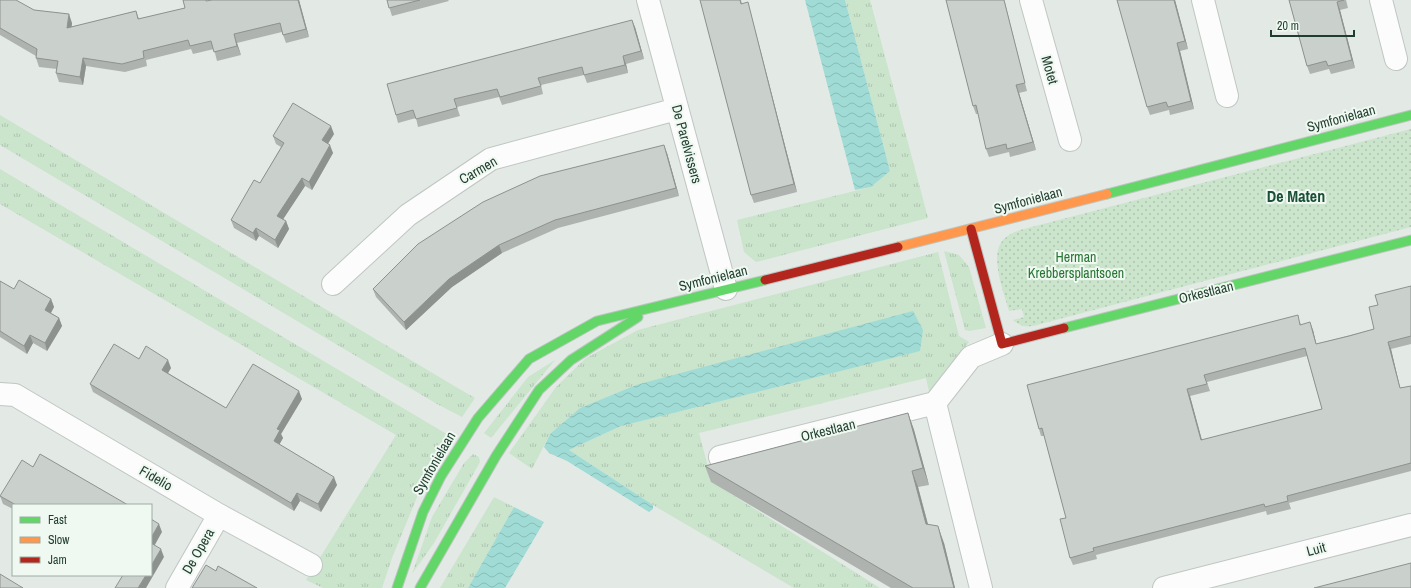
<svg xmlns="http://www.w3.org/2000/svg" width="1411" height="588" font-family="'Archivo Narrow',sans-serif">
<defs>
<pattern id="grass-tufts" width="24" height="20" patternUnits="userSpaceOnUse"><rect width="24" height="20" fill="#cbe4cc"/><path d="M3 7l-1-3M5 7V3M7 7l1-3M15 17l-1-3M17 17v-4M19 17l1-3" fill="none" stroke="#aec4b0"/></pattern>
<pattern id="park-dots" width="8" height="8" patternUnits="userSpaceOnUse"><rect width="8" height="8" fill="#cbe4cc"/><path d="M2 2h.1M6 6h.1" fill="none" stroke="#aec4b0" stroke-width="1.8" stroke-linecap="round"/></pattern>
<pattern id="water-waves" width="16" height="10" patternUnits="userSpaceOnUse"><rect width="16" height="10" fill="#a0dbd5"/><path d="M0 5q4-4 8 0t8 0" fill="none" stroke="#89bdb7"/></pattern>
</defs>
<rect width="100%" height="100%" fill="#e3e9e5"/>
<path fill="url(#grass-tufts)" d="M845,0H870L928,218L756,262L744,252L737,220L871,187L890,171Z
M0,115L456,387L475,398L462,417L437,404L0,145Z
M0,169L450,436L429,468L392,558L382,588H323L306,580L396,435L0,204Z
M944,251L959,255L969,267L986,328L969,331L965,330Z
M938,252L959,336L969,342L930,396L926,378L699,433L712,482L880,588H794L653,505L569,450L621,426L636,385L580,408L550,434L532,469L509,453L556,387L586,358L638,330Z
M555,360L491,438L484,433L528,377Z
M473,454L479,457L480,462L434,543L412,574L432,517L464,463Z
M494,497L514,507L468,588H440Z"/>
<path fill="url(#park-dots)" d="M1411,129V227L1044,323C1031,327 1024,329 1013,320L1024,317L1022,309L1009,311C1004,292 988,254 1004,239C1008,235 1015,232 1020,230Z"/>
<path fill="url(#water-waves)" d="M805,0H845L890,171L871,187L855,190Z
M913,311L923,330L920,351L621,426L569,450L653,505V509L649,512L567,461L549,453L544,447L550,434L580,408L636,385Z
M514,507L544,522L505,588H468Z"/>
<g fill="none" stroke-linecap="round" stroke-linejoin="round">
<g stroke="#c0c6c2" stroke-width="24">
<path id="street" d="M648,0L726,289
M1031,0L1070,140
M1203,0L1227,96
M1381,0L1396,59
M333,284L408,215L491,159L677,109
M0,394L15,395L219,515L311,565
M935,403L981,588
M720,457L935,403L971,357L1002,344
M177,588L219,515
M1164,588L1411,525"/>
</g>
<g stroke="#bcc5c0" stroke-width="11">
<path id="fast" d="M1107,194L1411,115
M1064,328L1411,240
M397,588L423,512L441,476L478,418L529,359L597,321L765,280
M420,588L496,456L539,390L571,360L638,317"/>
</g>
<g stroke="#bcc5c0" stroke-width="11">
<path id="slow" d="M898,247L1107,194"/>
</g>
<g stroke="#bcc5c0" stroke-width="11">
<path id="jam" d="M971,229L1002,344L1064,328
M765,280L898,247"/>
</g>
<use href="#street" stroke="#fbfcfb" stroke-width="22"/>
<use href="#fast" stroke="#63d668" stroke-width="9"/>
<use href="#slow" stroke="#ff974d" stroke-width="9"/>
<use href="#jam" stroke="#b3261e" stroke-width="9"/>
</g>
<path fill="#aeb3af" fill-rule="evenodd" d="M0,0L34,10L72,23V27L136,11L139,19L185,8L183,0H206L207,1L212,0H299L309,37L286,43L282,32L237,43L241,55L217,61L214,49L193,54L191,49L146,60L147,66L125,72L86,66L83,85L59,82L56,73L57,69L39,67L36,58V56L0,35Z
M387,0H448L449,1L392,16Z
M700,0H741L742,4L750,10L797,192L754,203L751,195Z
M946,0H1004L1027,91L1019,93L1036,150L1010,157L1009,152L989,157L986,149L978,114H976L973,106Z
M1175,0L1188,49L1180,51L1194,109L1170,115L1169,110L1150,115L1147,107Z
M1289,0H1346L1348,8L1340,10L1355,68L1331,74L1329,69L1310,74L1307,66Z
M635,27L644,59L626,64L628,73L587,83L584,75L541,85L543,94L502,105L499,97L457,107L460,116L418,127L416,118L398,123L396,115Z
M334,134L328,144L333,153L312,190L305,186L283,219L286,221L289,229L278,248L259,236L256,241L234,228L231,220L260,183L281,147L276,144L273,136Z
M667,153L679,196L558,228L502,253L452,287L406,330L376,297L373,289Z
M0,281L14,289L51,299L54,307L51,313L59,318L62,326L47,351L33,343L27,354L0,337Z
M1411,286V344L1391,349L1400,388L1411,386V471L1289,503L1291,509L1267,515L1266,511L1096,555L1097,559L1073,565L1070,558L1066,518L1044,436H1041L1039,429L1300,322L1301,325L1313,330L1316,344L1374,329L1378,305ZM1307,356L1322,409L1202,440L1190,396L1210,391L1207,382Z
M139,359L171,368L168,373L226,408L302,399L281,434L283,438L279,444L337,485L321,512L300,501L294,511L93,392L90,384Z
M908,413L914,430L929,485L918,487L928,524L944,543L955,588H891L711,482L705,466Z
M33,467L128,505H13V509L3,504L0,496Z"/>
<path fill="#8d928f" d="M298,0H299L309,37L306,29Z
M1004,0L1005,3L1027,91L1025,83Z
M1174,0H1175L1188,49L1185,41Z
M748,2L750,10L797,192L794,184Z
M1337,2L1340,10L1355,68L1352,60Z
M69,14L72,23L70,36L67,28Z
M632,20L635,27L644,59L641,51Z
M234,34L241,55L237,46Z
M1177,43L1180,51L1194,109L1191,101Z
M623,56L626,64L628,73L625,65Z
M83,58L86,66L83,85L80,77Z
M1016,85L1019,93L1036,150L1033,142Z
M331,126L334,134L325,148L322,140Z
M330,145L333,153L312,190L309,182Z
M664,145L667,153L679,196L676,188Z
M302,178L305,186L280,224L277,216Z
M286,221L289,229L278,248L275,240Z
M256,228L259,236L256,241L253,233Z
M499,245L502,253L452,287L406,330L404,322L449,279Z
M51,299L54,307L48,318L45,310Z
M59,318L62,326L47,351L45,343Z
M1310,322L1313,330L1318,351L1316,344Z
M30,335L33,343L27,354L24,346Z
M1388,342L1391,349L1402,396L1400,388Z
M168,360L171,368L165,378L162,370Z
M1187,389L1190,396L1204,448L1201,440Z
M299,391L302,399L281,434L283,438L277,449L274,441L277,429Z
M908,413L914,430L929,485L923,468Z
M912,471L918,487L932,540L926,524Z
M334,477L337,485L321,512L318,504Z
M297,493L300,501L294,511L291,503Z
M159,524L162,532L152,550L151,548V538Z
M938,526L944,543L955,588H954Z
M161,549L164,557L146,588H138L146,575H151V566Z"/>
<path fill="#cad0cc" stroke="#8d928f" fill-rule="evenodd" d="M0,0H16L34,10L69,14L67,28L136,11L138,19L185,8L183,0H206V1L212,0H298L306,29L283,35L280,23L234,34L237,46L214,52L211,41L190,46L188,40L143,51L144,58L122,64L83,58L80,77L56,73L58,61L36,58L37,49L0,28Z
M387,0H420L389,8Z
M700,0H740L741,4L748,2L794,184L751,195Z
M946,0H1004L1025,83L1016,85L1033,142L1007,149L1006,144L986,149L976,105L973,106Z
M1117,0H1174L1185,41L1177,43L1191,101L1168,107L1166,102L1147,107Z
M1289,0H1344L1337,2L1352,60L1328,66L1326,61L1307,66Z
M632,20L641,51L623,56L625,65L584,75L582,67L538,78L541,86L500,97L497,89L454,99L457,108L416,119L413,110L396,115L387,84Z
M293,103L331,126L322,140L330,145L309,182L302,178L277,216L286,221L275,240L256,228L253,233L231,220L254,180L260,183L284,143L273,136Z
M664,145L676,188L555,220L499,245L449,279L404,322L373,289L418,244L483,202L540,176Z
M19,280L51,299L45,310L59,318L45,343L30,335L24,346L0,331V281L14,289Z
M1411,286V336L1388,342L1400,388L1411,386V463L1287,496L1288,501L1265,507L1264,504L1093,548L1094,551L1070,558L1060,519L1066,518L1042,428L1039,429L1027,385L1298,315L1300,325L1310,322L1316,344L1349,336L1374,329L1369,307L1378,305L1375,295ZM1305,348L1322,409L1201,440L1187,389L1207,384L1204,375Z
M114,344L139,359L146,346L168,360L162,370L226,408L253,364L299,391L277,429L280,430L274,441L334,477L318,504L297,493L291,503L90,384Z
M908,413L923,468L912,471L926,524L938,526L954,588H913L705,466Z
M40,454L128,505H16L0,496L22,460L33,467Z
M151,519L159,524L151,538Z
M151,543L161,549L151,566Z
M1411,563V588H1314Z
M206,565L216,571L218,566L257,588H192Z
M0,574L23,588H0Z
M123,575H146L138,588H115Z"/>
<g text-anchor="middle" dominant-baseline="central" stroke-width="4" stroke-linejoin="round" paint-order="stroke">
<g font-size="14" fill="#1f3d2e" stroke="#f0f8f2">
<text transform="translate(1050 70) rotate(74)">Motet</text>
<text transform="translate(1341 118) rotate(-15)">Symfonielaan</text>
<text transform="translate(687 144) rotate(75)">De Parelvissers</text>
<text transform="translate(478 170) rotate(-30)">Carmen</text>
<text transform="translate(1028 200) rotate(-15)">Symfonielaan</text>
<text transform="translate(713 278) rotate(-14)">Symfonielaan</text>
<text transform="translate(1206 292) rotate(-14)">Orkestlaan</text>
<text transform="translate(828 430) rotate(-14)">Orkestlaan</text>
<text transform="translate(434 463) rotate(-60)">Symfonielaan</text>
<text transform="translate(156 478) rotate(30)">Fidelio</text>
<text transform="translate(1316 549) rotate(-15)">Luit</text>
<text transform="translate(198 551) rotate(-60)">De Opera</text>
</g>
<g font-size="14" fill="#277633" stroke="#f0f8f2">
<text x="1076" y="257">Herman<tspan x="1076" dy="16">Krebbersplantsoen</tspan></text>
</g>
<g font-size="16" font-weight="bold" fill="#1a5037" stroke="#f0f8f2">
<text x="1296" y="196">De Maten</text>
</g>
</g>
<rect x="12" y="504" width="140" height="72" fill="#f0f8f2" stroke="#9cada4"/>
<rect x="20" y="517" width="20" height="6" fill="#63d668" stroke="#9cada4"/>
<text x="48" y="524" font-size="12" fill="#1f3d2e">Fast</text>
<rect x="20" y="537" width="20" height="6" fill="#ff974d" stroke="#9cada4"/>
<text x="48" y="544" font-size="12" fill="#1f3d2e">Slow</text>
<rect x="20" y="557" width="20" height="6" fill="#b3261e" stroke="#9cada4"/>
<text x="48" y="564" font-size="12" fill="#1f3d2e">Jam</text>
<path d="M1271 30v6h83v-6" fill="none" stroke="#1f3d2e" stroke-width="2"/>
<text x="1277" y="30" font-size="12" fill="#1f3d2e" stroke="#f0f8f2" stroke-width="3" paint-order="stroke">20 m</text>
</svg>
